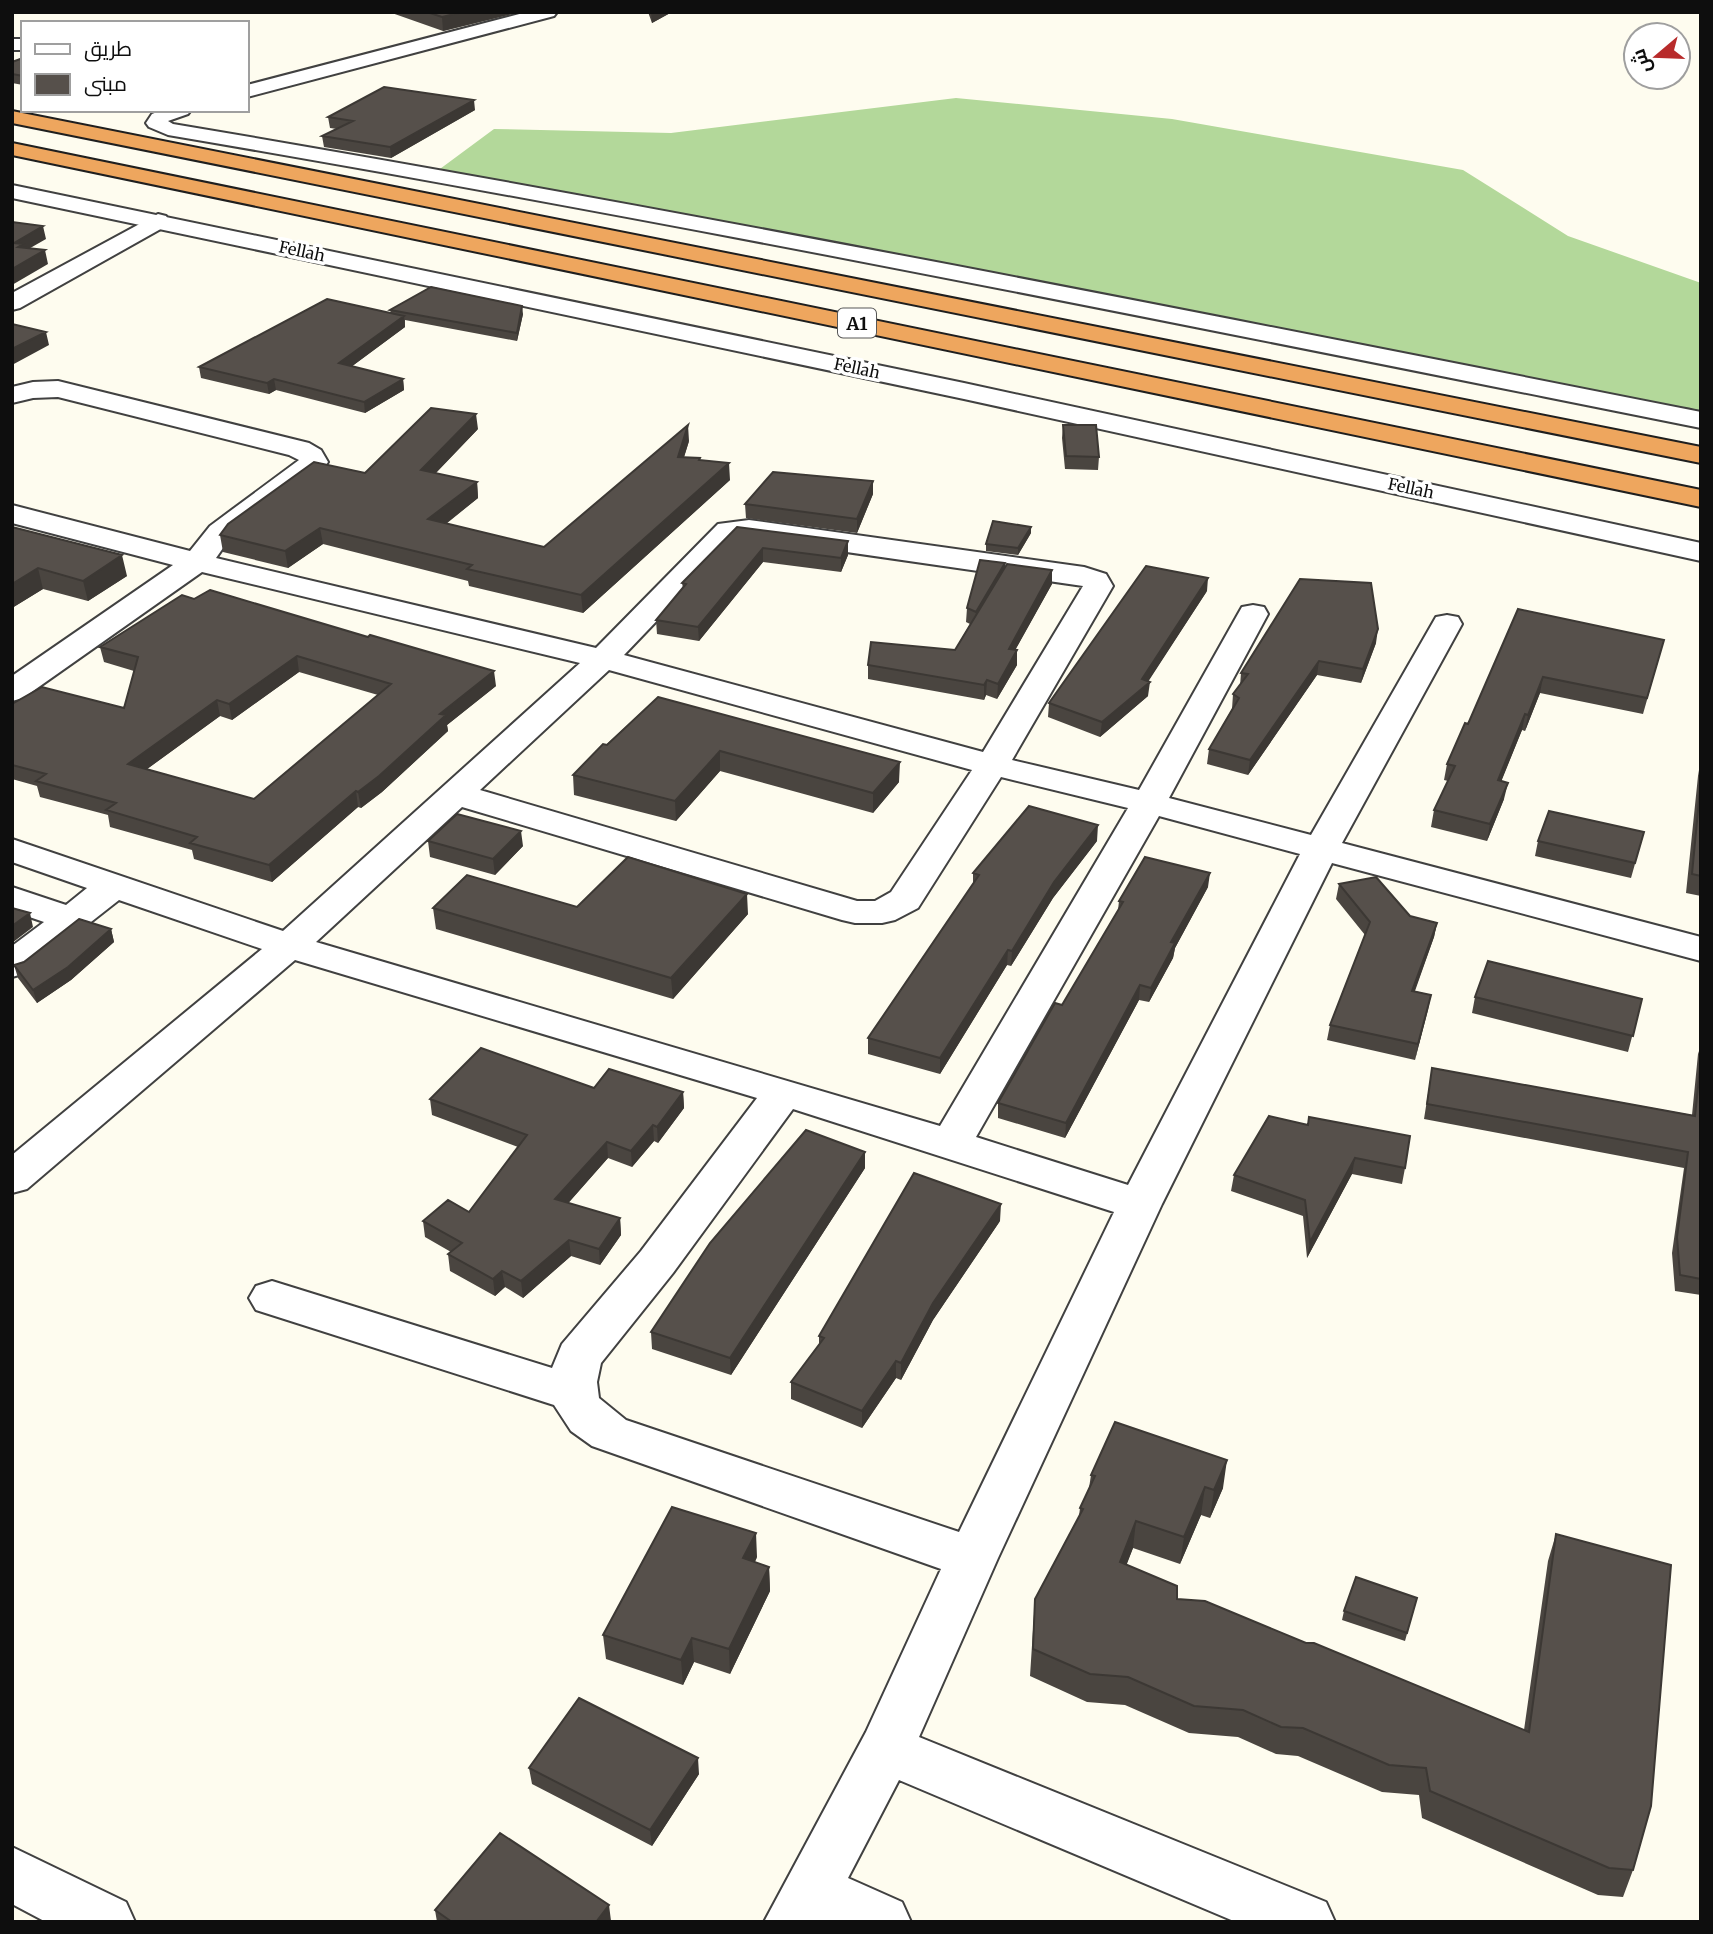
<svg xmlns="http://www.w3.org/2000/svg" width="1713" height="1934" font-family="Merriweather,Cairo,serif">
<rect width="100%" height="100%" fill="#fefcef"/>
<path fill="#b3d89a" d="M956,98L1172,119L1463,170L1568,236L1701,283V420L425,180L494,129L671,133Z"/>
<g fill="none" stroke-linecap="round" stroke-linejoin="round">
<g stroke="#414141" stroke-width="4">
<path id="minor" d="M158,214L166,216L169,221L166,226L20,308L12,310V293Z
M58,381L309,443L321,450L328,462L324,468L230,538L216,558L596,648L718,524L749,520L1084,567L1106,574L1113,586L1012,760L1139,790L1238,614L1242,607L1253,605L1264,607L1268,614L1169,798L1311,835L1432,624L1436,617L1447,615L1458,617L1462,624L1342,843L1701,937V961L1332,863L1162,1204L998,1558L919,1737L1326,1902L1335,1922H1236L899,1780L848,1878L902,1902L911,1922H764L866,1732L941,1569L592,1446L571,1431L554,1405L256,1310L249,1298L256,1286L272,1281L552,1368L562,1344L641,1251L757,1098L295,960L27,1189L12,1193V1155L262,949L119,900L26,973L12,977V946L44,922L12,911V887L66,905L87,888L12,862V839L283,931L580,663L202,572L23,698L12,701V676L173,565L12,523V505L190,551L210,526L299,460L289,455L58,397L33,398L12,403V387L33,382ZM736,538H749L1083,586L983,752L624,655ZM609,670L972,770L891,892L875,901H857L480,790ZM1001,777L1128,808L940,1126L316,942L462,807L842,920L855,923H882L895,920L918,908ZM1159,816L1300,854L1128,1185L976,1137ZM793,1109L1114,1212L959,1532L626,1420L599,1398L597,1382L601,1363L673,1273Z
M12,1847L126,1902L135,1922H46L12,1904Z"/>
</g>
<g stroke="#414141" stroke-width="4">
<path id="tertiary" d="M527,12H557L554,16L247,97V85Z
M12,39H23V50H12Z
M162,110H191L188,114L168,121L173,124C684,210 1192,311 1701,412V428C1191,326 681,222 168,135L149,127L146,123L152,114Z
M12,185L964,383L1701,543V561L964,399L12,198Z"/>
</g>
<g stroke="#1f1f1f" stroke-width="4">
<path id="motorway" d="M12,111L1701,447V463L12,123Z
M12,143L1701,490V507L12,155Z"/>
</g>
<use href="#minor" fill="#fff" fill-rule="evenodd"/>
<use href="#tertiary" fill="#fff" fill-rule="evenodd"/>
<use href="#motorway" fill="#eea65e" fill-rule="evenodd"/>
</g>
<path fill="#4a4540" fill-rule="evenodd" d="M389,12H520L443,31Z
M648,12H672L652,23Z
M23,58V85L12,83V62Z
M475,110L391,158L324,147L322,136L337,129L330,128L328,117Z
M390,310L523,314L517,341L405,320V327L351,367L403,379L404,390L365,413L276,390L269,394L201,378L199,367L391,313Z
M1063,425L1099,457L1098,470L1065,469L1062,438Z
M478,429L436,473L477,482L478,498L446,524L544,547L689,441L684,457L700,458V460L730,480L583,613L469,586L468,581L323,544L288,568L223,552L220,535L365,473Z
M873,494L857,533L746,518L745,504Z
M12,527L127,576L88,601L43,589L12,608Z
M737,527L848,541V555L841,572L763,562L699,641L657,634L656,620L683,588L682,583Z
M1031,533L1018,555L986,551V544Z
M1005,563V567L1052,570V584L1015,650L1017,665L997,699L986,695L984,700L868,679V665L955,650L970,624L966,622L967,608Z
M1207,591L1148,681V696L1100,737L1048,717L1049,703Z
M182,595L496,686L447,725L448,731L382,792L361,808L358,807L272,882L194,859L192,850L110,827L108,815L40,797L37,786L12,779V704L124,708L134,671L104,662L100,647ZM299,672L378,695L254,799L147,769L220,716L232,720Z
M1518,609L1664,640L1643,714L1540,693L1525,731L1522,730L1501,781L1504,799L1487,841L1431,827L1434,810L1448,781L1444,780L1447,764L1468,724Z
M1376,643L1361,683L1317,675L1248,775L1207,764L1209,749L1232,709L1233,694L1240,686L1241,673Z
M658,697L899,782L873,813L720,771L676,821L574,795L573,775Z
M1701,758V896L1686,893L1698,776Z
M1644,832L1631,878L1535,856L1538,841Z
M428,841L523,846L495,875L430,857Z
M1097,841L1053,898L1011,966L1007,965L940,1074L868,1054V1038L973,885V873Z
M1339,884L1410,916L1437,923L1434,937L1415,991L1431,995L1415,1060L1327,1040L1330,1025L1365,935L1336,899Z
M1208,887L1175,948L1173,958L1149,1002L1139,1000L1065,1138L998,1118V1103L1062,1005L1118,910L1119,901Z
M577,907L748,914L673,999L436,929L433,908Z
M111,929L114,942L71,980L37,1003L18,978L14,965Z
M1475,997L1642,999L1628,1052L1472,1013Z
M1701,1045V1295L1675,1291L1672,1253L1684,1168L1424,1119L1432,1068L1692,1115L1698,1054Z
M594,1088L683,1092L684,1108L658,1143L654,1141L632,1167L608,1158L568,1203L620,1218L621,1235L600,1265L571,1256L523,1298L505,1287L495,1296L450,1271L448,1254L451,1252L425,1237L423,1221L469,1212L518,1147L432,1115L430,1099Z
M1269,1116L1405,1168L1402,1184L1352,1174L1307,1258L1303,1216L1231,1191L1234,1175Z
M865,1152V1168L731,1375L652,1349L651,1332Z
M1000,1221L933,1320L901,1380L896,1378L862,1428L791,1399V1382L819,1345V1336Z
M1091,1475L1223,1488L1210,1518L1201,1515L1180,1564L1133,1548L1126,1565L1177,1599L1524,1730L1548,1561L1556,1534L1633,1870L1623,1897L1598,1895L1422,1818L1419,1795L1382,1792L1298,1756L1276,1754L1238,1737L1189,1733L1125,1705L1087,1702L1030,1676L1035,1599L1079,1516L1080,1508L1089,1488Z
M757,1557L755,1562L769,1567L770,1591L730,1674L694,1662L683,1685L606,1659L603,1635Z
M1417,1598L1405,1641L1342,1620L1344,1611Z
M529,1768L699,1774L652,1846L532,1784Z
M435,1910L611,1921L437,1922Z"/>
<path fill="#3c3834" d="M463,12H520L443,31L442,17Z
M651,12H672L652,23Z
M474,100L475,110L391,158L390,147Z
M43,226L46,239L25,251L14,243Z
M45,250L48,264L12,285V269Z
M522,306L523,314L517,341V333Z
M404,316L405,327L340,375L339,363Z
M46,332L49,345L12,365V349Z
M274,379L276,390L269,394L267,383Z
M403,379L404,390L365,413L364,402Z
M476,414L478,429L423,486L421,470Z
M688,425L689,441L679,473L678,457Z
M729,463L730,480L583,613L581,595Z
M873,481V494L857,533V519Z
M477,482L478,498L430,536L428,519Z
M1031,527V533L1018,555V548Z
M320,528L323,544L288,568L285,551Z
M848,541V555L841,572V558Z
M763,548V562L699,641L698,627Z
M122,555L127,576L88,601L83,581Z
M1005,563L1004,577L975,626L976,612Z
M38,568L43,589L12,608V584Z
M1052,570V584L1008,663L1009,649Z
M1208,578L1207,591L1146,685L1150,682L1148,696L1100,737L1102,722L1142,679Z
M1378,629L1376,643L1361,683L1363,669Z
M1017,650V665L997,699L998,684Z
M297,656L299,672L232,720L229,704Z
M1319,661L1317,675L1248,775L1250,760Z
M494,671L496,686L447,725L448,731L382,792L361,808L358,792L440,714Z
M1543,677L1540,693L1525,731L1528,715Z
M987,680L986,695L984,700V685Z
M217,700L220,716L132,780L128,764Z
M1525,714L1522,730L1495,797L1498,780Z
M720,751V771L676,821L675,801Z
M900,762L899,782L873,813V793Z
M1508,783L1504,799L1487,841L1490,824Z
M356,791L358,807L272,882L269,865Z
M1098,825L1097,841L1053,898L1011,966L1012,951L1054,882Z
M521,831L523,846L495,875L493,859Z
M1210,873L1208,887L1175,948L1173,958L1149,1002L1151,988L1171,942Z
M747,894L748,914L673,999L671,978Z
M30,913L33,927L12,943V926Z
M1437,923L1434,937L1409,1006L1412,991Z
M111,929L114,942L71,980L37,1003L33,990Z
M1008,950L1007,965L940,1074V1058Z
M1140,985L1139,1000L1065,1138L1066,1123Z
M1431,995L1428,1010L1415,1060L1418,1044Z
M683,1092L684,1108L658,1143L657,1127Z
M653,1125L654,1141L632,1167L631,1151Z
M607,1142L608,1158L557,1216L555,1199Z
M865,1152V1168L731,1375L730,1358Z
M1355,1158L1352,1174L1307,1258L1310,1242Z
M1001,1204L1000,1221L933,1320L901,1380V1363L933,1303Z
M620,1218L621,1235L600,1265L599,1249Z
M569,1240L571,1256L523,1298L521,1281Z
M502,1271L505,1287L495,1296L493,1279Z
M896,1361V1378L862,1428V1411Z
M1227,1460L1223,1488L1210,1518L1214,1490Z
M1205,1487L1201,1515L1180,1564L1184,1537Z
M1136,1521L1133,1548L1117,1590L1120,1562Z
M756,1533L757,1557L744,1583L743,1558Z
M769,1567L770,1591L730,1674L729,1649Z
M692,1638L694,1662L683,1685L681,1660Z
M698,1758L699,1774L652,1846L650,1830Z
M609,1905L611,1921L596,1922Z"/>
<path fill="#56504b" stroke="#3c3834" stroke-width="2" fill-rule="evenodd" d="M427,12H463L442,17Z
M23,58V76L12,74V62Z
M384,87L474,100L390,147L322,136L353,121L328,117Z
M12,222L43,226L14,243L23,244L18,247L45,250L12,269Z
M431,287L522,306L517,333L390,310Z
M327,299L404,316L339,363L403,379L364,402L274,379L267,383L199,367Z
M12,324L46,332L12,349Z
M431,408L476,414L421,470L477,482L428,519L544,547L688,425L678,457L700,458L699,460L729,463L581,595L467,569L472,565L320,528L285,551L220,535L228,524L314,462L365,473Z
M1063,425H1096L1099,457L1066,456Z
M773,472L873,481L857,519L745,504Z
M993,521L1031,527L1018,548L986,544Z
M12,527L122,555L83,581L38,568L12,584Z
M737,527L848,541L841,558L763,548L698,627L656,620L686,584L682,583Z
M980,560L1005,563L976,612L967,608Z
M1007,564L1052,570L1009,649L1017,650L998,684L987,680L984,685L868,665L871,642L955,650Z
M1146,566L1208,578L1142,679L1150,682L1102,722L1049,703Z
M1300,579L1371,583L1378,629L1363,669L1319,661L1250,760L1209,749L1239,698L1233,694L1248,674L1241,673Z
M210,590L368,637L370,635L494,671L440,714L446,715L379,776L358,792L356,791L269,865L190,843L197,837L106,810L116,803L36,781L46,774L12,765V704L42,687L124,708L138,657L100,647L182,595L194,599ZM297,656L391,684L254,799L128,764L217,700L229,704Z
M1518,609L1664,640L1647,698L1543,677L1528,715L1525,714L1498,780L1508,783L1490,824L1434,810L1455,766L1447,764L1465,723L1468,724Z
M658,697L900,762L873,793L720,751L675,801L573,775L603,744L607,745Z
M1701,779V876L1692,874Z
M1029,806L1098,825L1054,882L1012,951L1008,950L940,1058L868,1038L979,875L973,873Z
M1549,811L1644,832L1635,863L1538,841Z
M457,814L521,831L493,859L428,841Z
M628,857L747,894L671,978L433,908L467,875L577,907Z
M1145,857L1210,873L1171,942L1175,943L1151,988L1140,985L1066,1123L998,1103L1055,1003L1062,1005L1123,902L1119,901Z
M1376,877L1410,916L1437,923L1412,991L1431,995L1418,1044L1330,1025L1370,922L1339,884Z
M12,908L30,913L12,926Z
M79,919L111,929L68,967L33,990L14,965L24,962Z
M1488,961L1642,999L1633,1036L1475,997Z
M481,1048L594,1088L609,1069L683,1092L657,1127L653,1125L631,1151L607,1142L555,1199L620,1218L599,1249L569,1240L521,1281L502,1271L493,1279L448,1254L462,1243L423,1221L448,1200L469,1212L527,1135L430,1099Z
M1701,1058V1279L1680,1275L1677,1237L1688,1152L1427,1104L1432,1068L1695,1116Z
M1269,1116L1308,1125L1309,1117L1410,1136L1405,1168L1355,1158L1310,1242L1305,1200L1234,1175Z
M806,1130L865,1152L730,1358L651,1332L710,1243Z
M914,1173L1001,1204L933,1303L901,1363L896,1361L862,1411L791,1382L824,1338L819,1336Z
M1115,1422L1227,1460L1214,1490L1205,1487L1184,1537L1136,1521L1120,1562L1177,1586V1599L1205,1601L1306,1643H1314L1529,1732L1556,1534L1671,1565L1651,1806L1633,1870L1609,1868L1430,1791L1426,1768L1389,1765L1303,1728L1281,1727L1243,1710L1194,1706L1128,1677L1090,1674L1033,1649L1035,1599L1083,1509L1080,1508L1095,1476L1091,1475Z
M672,1507L756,1533L743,1558L769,1567L729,1649L692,1638L681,1660L603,1635Z
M1356,1577L1417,1598L1407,1633L1344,1611Z
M579,1698L698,1758L650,1830L529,1768Z
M500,1833L609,1905L596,1922H452L435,1910Z"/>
<g text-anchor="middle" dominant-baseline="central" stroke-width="7" stroke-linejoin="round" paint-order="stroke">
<g font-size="16" fill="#0e0e0e" stroke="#fff">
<text transform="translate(302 251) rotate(12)">Fellah</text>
<text transform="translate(857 368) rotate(12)">Fellah</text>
<text transform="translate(1411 488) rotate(12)">Fellah</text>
</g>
<rect fill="#fff" stroke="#565656" stroke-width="2" x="838" y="308.5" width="38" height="29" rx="5"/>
<g font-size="18" font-weight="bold" fill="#0e0e0e">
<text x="857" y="323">A1</text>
</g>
</g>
<rect width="1713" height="1934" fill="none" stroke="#0e0e0e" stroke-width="28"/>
<rect x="21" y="21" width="228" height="91" fill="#ffffff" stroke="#9f9f9f" stroke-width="2"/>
<rect x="35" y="44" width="35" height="10" fill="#ffffff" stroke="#9f9f9f" stroke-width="2"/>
<text x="84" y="56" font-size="21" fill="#0e0e0e">طريق</text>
<rect x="35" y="74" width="35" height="21" fill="#56504b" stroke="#9f9f9f" stroke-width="2"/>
<text x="84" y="91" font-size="21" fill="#0e0e0e">مبنى</text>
<g transform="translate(1657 56) rotate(251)"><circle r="33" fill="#ffffff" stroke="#9f9f9f" stroke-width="2"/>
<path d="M0-5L12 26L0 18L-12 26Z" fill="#b82b2b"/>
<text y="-10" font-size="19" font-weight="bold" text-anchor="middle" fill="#0e0e0e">ش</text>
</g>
</svg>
